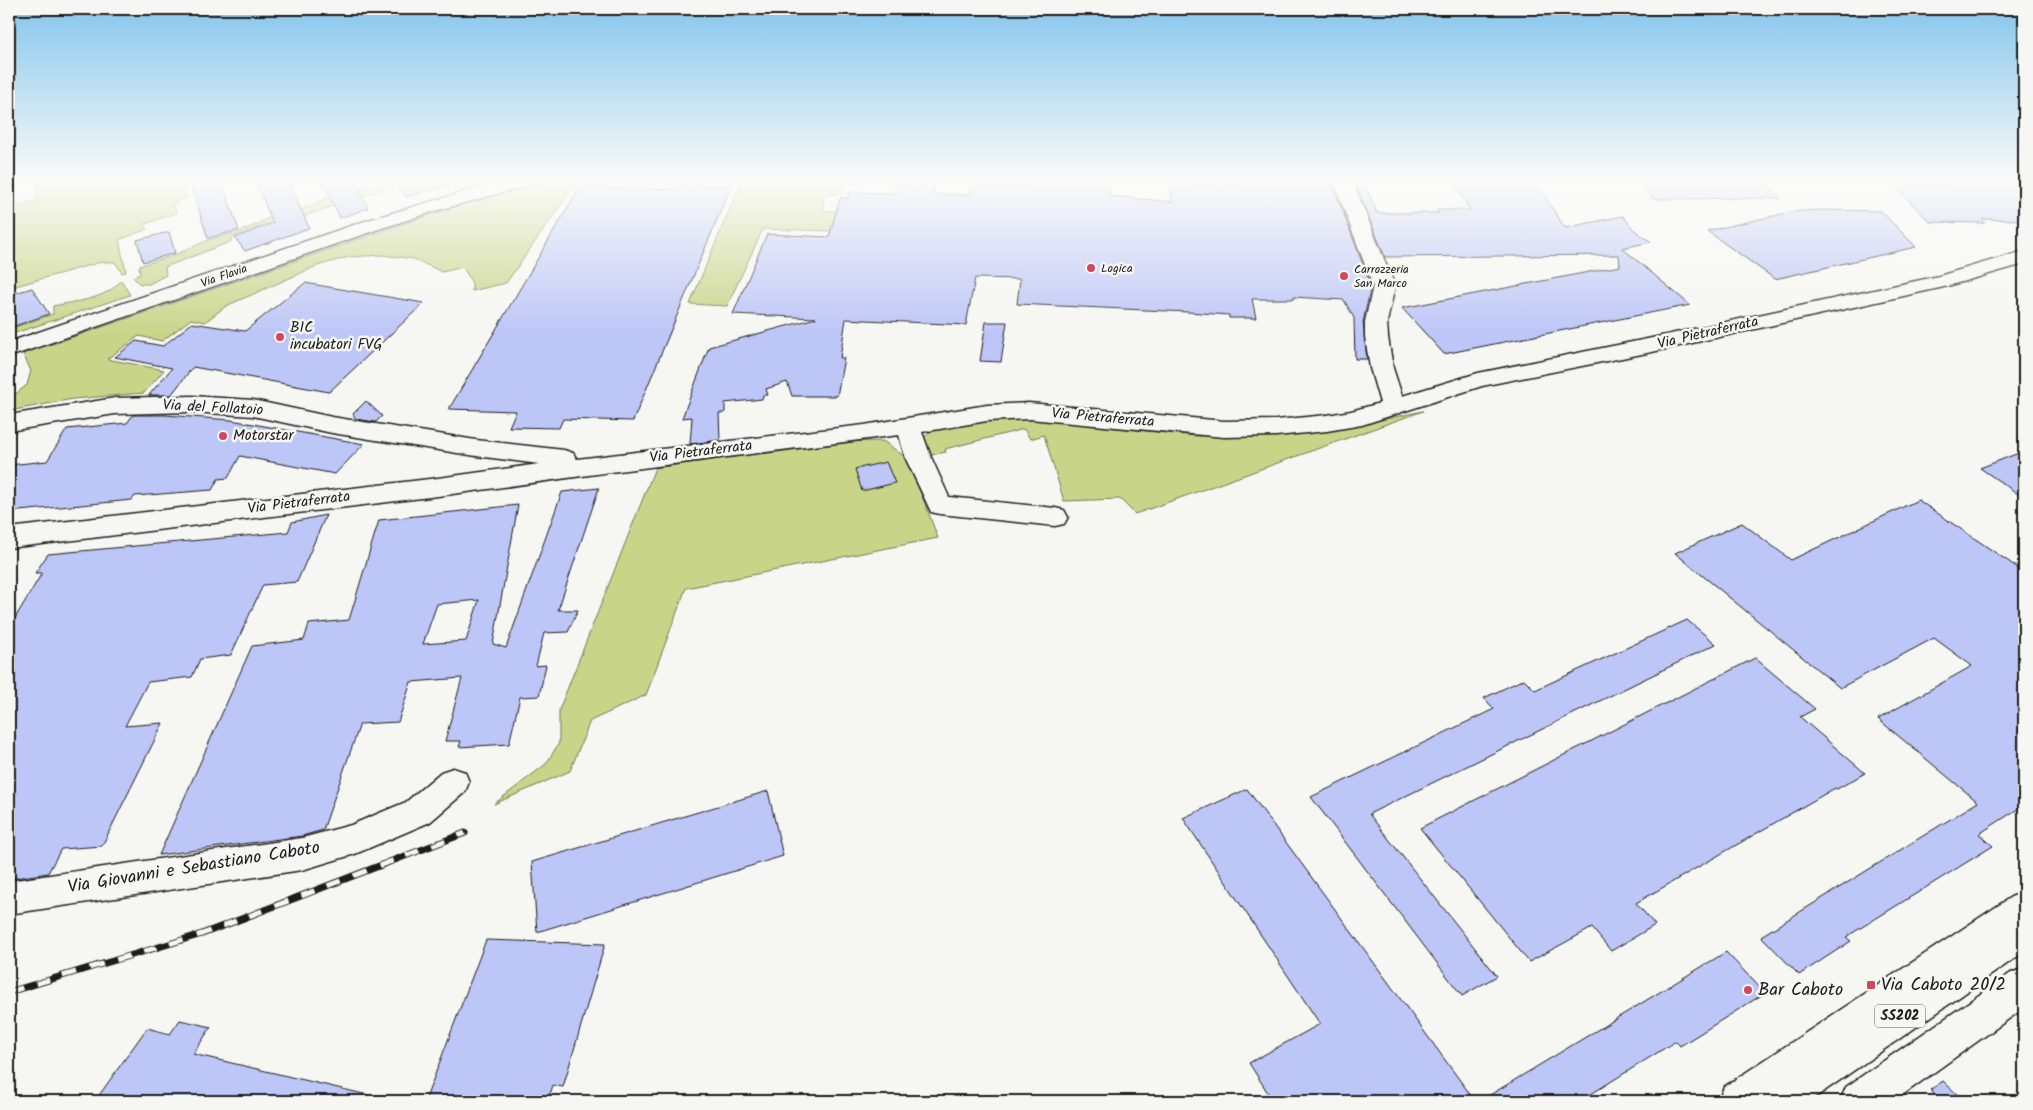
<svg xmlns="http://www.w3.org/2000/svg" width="2033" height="1110" font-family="Kalam,sans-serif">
<rect width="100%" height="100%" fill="#f6f6f2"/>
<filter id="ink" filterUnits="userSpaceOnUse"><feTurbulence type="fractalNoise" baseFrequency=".02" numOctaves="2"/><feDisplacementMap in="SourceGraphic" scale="10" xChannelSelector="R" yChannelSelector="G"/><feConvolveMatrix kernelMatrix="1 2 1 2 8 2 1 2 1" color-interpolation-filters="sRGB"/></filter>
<g filter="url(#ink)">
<path fill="#c8d589" stroke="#727852" d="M38,180H198L182,186L188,197L173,204L176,213L145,224L147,229L119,240L126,272L122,273L115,262H101L9,288V210L37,200Z
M378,180H389L392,186L270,228L266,224L233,237L230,242L165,267L166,275L149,284H140L133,277L140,274L139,266L177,254L208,240L242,231L269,218L303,209L329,197L360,188Z
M556,180H862L861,185L845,184L842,194L824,195L823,211H872L869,232L763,229L727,306L690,304L741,182L691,180L675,184L575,185L506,283L472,291V283L463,267L442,272L414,259L382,255L349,257L317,266L226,306L205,322L191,319L162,341L139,336L107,359L164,370L144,393L73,399L9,411V399L27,385L31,371L23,354L406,223L473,201Z
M121,280L130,295L9,335V329L53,314V306C76,301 106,300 121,280Z
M1423,411L1135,514L1120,499L1064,501L1044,435L1030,439L1024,429L945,449L946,452L926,456L922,439L930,432L942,426L1019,418L1195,436H1232L1357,425Z
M883,441L908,459L938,538L686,588L646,695L590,721L570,771L494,804L546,764L559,743V710L655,468L841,442Z"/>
<path fill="#bcc6f7" stroke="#1c1c1c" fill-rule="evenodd" d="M203,180H221L239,230L208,238L190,183Z
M255,180H288L309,228L245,251L235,238L273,223Z
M322,180H354L368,208L340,218Z
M394,180H449L450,184L406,197Z
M1025,180H1109V196L1173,202L1170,183L1241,186L1239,180H1331L1371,286L1363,322L1367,359H1355L1354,318L1344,300L1293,297L1294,299H1252L1256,318H1229V315L1188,312L1017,304L1020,279L975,278L966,325L846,319L840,358H844L837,396H792L787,382L766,389L768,395H763L762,399L725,403V413H719L720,440L690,444L692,417L682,418L709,347L816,318L733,314L767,234L829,237L840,198H848L850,192L894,193L896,184H915L934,185L933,194L970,195L971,186L1024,187Z
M1453,180H1534L1565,228L1623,216L1634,230L1651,242L1622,248L1690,305L1444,354L1402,308L1620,266L1619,255L1385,257L1355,183L1365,185L1377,213H1439L1437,210H1470Z
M1638,180H1764L1780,198L1653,199Z
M1942,180H2024V220L1982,219L1985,223L1930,222L1893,184H1947Z
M683,185L731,186L633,421L563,419L559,428L509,427L516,411L449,409L580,187L680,190Z
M1818,210L1881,211L1916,247L1775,279L1707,231L1791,212Z
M169,232L175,253L143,262L137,240Z
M305,283L424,303L329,392L193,367L171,395H149L172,368L115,357L136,341L163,346L192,323L245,331Z
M32,288L49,314L9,328V295Z
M986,322H1007L1001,362L980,361Z
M366,401L382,416L376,422L356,419L353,414Z
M133,415H165L231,420L364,444L335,474L240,456L228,478L218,479L212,490L135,496L132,500L9,512V465L47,461L67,429L127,423Z
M2024,451V498L1980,468Z
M886,462L895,483L862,491L855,469Z
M599,488L558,610H578L568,632L544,633L536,666L546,665L539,696L520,697L509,744L459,747L461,741H445L462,678L411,682L398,722L360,724L323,830L302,836L159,855L252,646L304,640L309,624L349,620L379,520L518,505L493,644L506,648L562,492ZM479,600L466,641L423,644L437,604Z
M1918,500L2024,572V805L1979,834L1993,846L1846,937L1851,941L1799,975L1761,936L1978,802L1878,719L1972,666L1934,638L1840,688L1675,553L1742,523L1791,560Z
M326,515L297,582L263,585L231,655L200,659L192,677L148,682L125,726L163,723L102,846L61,849L48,873L9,879V628L42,573H35L48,554L288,532L292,522Z
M1687,620L1716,644L1369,814L1497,976L1462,996L1311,797L1494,709L1484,698L1524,679L1535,690Z
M1755,658L1815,709L1800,717L1865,773L1837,789L1835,788L1636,903L1655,925L1611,951L1592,928L1529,962L1420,828Z
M1247,789L1475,1101H1273L1249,1063L1320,1024L1183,818Z
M768,791L783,856L537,932L532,862Z
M486,940L605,944L563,1087L553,1085L548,1101H425Z
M1726,952L1765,993L1680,1046L1676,1041L1580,1101H1480Z
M180,1020L211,1027L193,1054L368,1095L367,1101H95L147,1028L170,1034Z
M1943,1081L1964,1101H1941L1930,1090Z"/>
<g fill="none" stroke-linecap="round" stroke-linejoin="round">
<g stroke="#1c1c1c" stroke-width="3">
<path id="minor" d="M1333,180H1352L1395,286L1387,322L1388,337L1393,368L1402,396L1478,373L1652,338L1939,276L2024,251V264L1944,287L1652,352L1482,386L1362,425L1327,431L1276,436L1224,437L1029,419L987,421L922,432L931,457L949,497L1055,508L1064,510L1068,517L1064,524L1055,526L940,514L931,512L905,457L899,435L611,472L438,496L9,548V528L438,478L539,464L476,456L332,433L253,416L192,412L115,414L9,431V415L115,398L192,396L253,400L332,417L476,440L564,450L573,453L577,459L864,425L987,405L1029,403L1224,421L1276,420L1327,415L1351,411L1380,403L1370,368L1365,337V322L1373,286Z
M453,768L465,772L469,782L465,792L430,822L355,854L302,870L9,914V881L302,838L351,825L406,802L441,772Z"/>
</g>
<g stroke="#1c1c1c" stroke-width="3">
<path id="major" d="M505,180H536L533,184L435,211L382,228L9,357V342L368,220Z
M2024,892V929L1772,1101H1718L1724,1087L2011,897Z"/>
</g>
<g stroke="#1c1c1c" stroke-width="3">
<path id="highway" d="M2024,914V952L1810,1101H1756L1762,1087L2011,919Z
M2024,968V1008L1894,1101H1840L1846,1087L2011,973Z"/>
</g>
<use href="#minor" fill="#f6f6f2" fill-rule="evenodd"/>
<use href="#major" fill="#f6f6f2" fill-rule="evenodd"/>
<use href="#highway" fill="#f6f6f2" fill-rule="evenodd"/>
<g stroke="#1c1c1c" stroke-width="7">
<path id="rail" d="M9,992L202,934L465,833"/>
</g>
<use href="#rail" stroke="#f6f6f2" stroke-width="5" stroke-dasharray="14" stroke-linecap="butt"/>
</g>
</g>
<linearGradient id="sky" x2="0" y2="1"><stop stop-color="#85c5ec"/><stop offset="0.54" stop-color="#fbfbf9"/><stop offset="1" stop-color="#fbfbf9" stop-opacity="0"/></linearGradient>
<rect width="2033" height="335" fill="url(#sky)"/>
<g fill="#d1495b" stroke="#f6f6f2" stroke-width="2">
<circle cx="1091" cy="268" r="5"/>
<circle cx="1344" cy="276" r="5"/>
<circle cx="280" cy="337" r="5"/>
<circle cx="223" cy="436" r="5"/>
<rect x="1866" y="980" width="10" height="10" rx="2.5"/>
<circle cx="1748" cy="990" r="5"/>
</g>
<g text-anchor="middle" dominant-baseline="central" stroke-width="5" stroke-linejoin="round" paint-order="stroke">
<g font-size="12" fill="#1c1c1c" stroke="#f6f6f2" text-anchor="start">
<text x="1101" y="268">Logica</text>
<text x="1354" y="269">Carrozzeria<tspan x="1354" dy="14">San Marco</tspan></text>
</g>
<g font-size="12" fill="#1c1c1c" stroke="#f6f6f2">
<text transform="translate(224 276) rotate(-19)">Via Flavia</text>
</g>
<rect fill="#f6f6f2" stroke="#5d5d5c" stroke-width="1" x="1875" y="1004.5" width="50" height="23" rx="4"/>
<g font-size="14" font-weight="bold" fill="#1c1c1c">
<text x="1900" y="1016">SS202</text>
</g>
<g font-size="15" fill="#1c1c1c" stroke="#f6f6f2" text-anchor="start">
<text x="290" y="328">BIC<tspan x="290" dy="17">incubatori FVG</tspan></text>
<text x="233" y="436">Motorstar</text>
</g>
<g font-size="15" fill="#1c1c1c" stroke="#f6f6f2">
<text transform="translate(1708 333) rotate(-13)">Via Pietraferrata</text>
<text transform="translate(213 408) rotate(3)">Via del Follatoio</text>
<text transform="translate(1103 418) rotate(5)">Via Pietraferrata</text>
<text transform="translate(701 452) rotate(-7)">Via Pietraferrata</text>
<text transform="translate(299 503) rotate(-7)">Via Pietraferrata</text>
</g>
<g font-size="18" fill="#1c1c1c" stroke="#f6f6f2">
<text transform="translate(194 868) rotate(-9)">Via Giovanni e Sebastiano Caboto</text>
</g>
<g font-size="18" fill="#1c1c1c" stroke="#f6f6f2" text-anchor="start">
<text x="1881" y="985">Via Caboto 20/2</text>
<text x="1758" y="990">Bar Caboto</text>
</g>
</g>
<rect width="2033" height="1110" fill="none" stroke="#f6f6f2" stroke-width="30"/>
<rect x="15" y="15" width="2003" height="1080" fill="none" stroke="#1c1c1c" stroke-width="2" filter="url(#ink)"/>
</svg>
